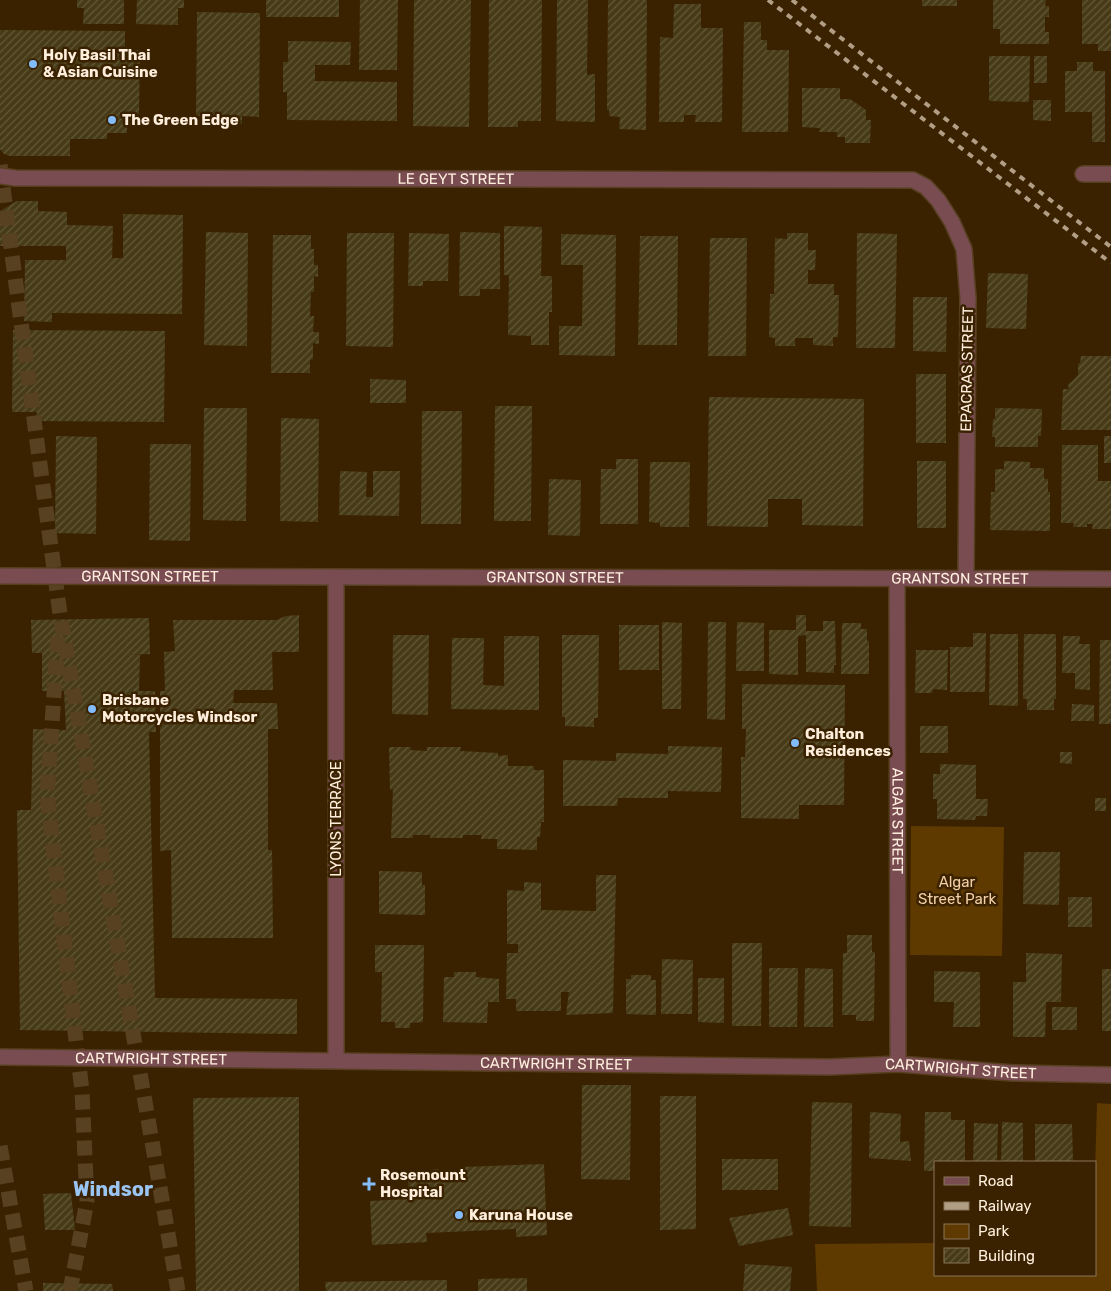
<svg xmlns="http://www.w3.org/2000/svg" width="1111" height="1291" font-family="Rubik,sans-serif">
<defs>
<pattern id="building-hatch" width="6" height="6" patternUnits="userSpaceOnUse" patternTransform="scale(1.25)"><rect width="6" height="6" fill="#473b17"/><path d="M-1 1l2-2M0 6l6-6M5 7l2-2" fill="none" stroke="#635838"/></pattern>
</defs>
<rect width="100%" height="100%" fill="#3a2200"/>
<path fill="#5e3a01" d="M911,826L1004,827L1002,956L910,955Z
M1097,1103L1111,1104V1291H817L815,1244L935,1243V1275H1095V1172Z"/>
<path fill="url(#building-hatch)" d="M77,0H124V24H83L84,8H77Z
M137,0H184V8H178V25L136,24Z
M266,0H339V17H266Z
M360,0H398L397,70H359Z
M414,0H471L469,127L413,126Z
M489,0H542L541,121H518V127H488Z
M557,0H588L587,75L595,74V122L556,121Z
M608,0H647L646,130L619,129L620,117L609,116V110H607Z
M922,0H957V6H922Z
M993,0H1046L1045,6H1049V17H1045V32H1049V44H1000V29H993Z
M1082,0H1111V51H1098V44H1082Z
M674,4H701V28H723L722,122H695L696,115H684V122H659L660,37L673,38Z
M197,12L260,13L259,117L242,116V124H212V116H196Z
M744,22H761V40H767V50H789L788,132H742Z
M0,30L125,31V50H140L139,114H127V133H107V139H70V156H10L4,154L0,149Z
M288,41L351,42L350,65H315V81L397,82V121L287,120V92H283V62H288Z
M989,56H1030L1029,102L989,101Z
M1034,56H1047V83H1034Z
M1077,62H1093V71H1105V142H1092V112H1065V71H1077Z
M802,88H840V99H850L866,110V120H871L870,143H845V137H837V132H819L820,128L802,127Z
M1033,100H1051V121L1033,120Z
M17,201H38V211L67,212V225L113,226L112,258H123V214L183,215L182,314L52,313V322L24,321L25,260H66V246H0V211Z
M504,226L542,227L541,276H552V312H549V345H531V336L508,335L509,275H504Z
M206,232L248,233L247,346L204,345Z
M460,232L500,233V289H480V296H459Z
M347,233H394L393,347L346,346Z
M409,233L449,234L448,281H423V286H408Z
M787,233H808V250H816L815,270H808V284H834V295H839L838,337H833V346L813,345V338H795V346H775V338L769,337L770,294H774L775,238L787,239Z
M857,233L897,234L895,348H856Z
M561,234L616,235L615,356L559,355V326H582L583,265H561Z
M273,235H311V249H314V265H318V277L314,276V292H311L310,316H314L313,332H319V344L313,343V359L310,360V373H271Z
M640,236H678L677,345H638Z
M710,238H747L746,356H708Z
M988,273L1028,274L1026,329L986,328Z
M913,297H947L946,352L913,351Z
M13,330L165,331L164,422L36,421L37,412H12Z
M1081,356H1111V430H1061L1063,389H1069L1068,385L1078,375V363L1080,364Z
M916,374H946V443H916Z
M370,379L406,380V403H370Z
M709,397L864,399L863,526L802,525V499H768V527L707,526Z
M495,406H532L531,521H494Z
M204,408H247L246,521L203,520Z
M995,408L1042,409L1041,436H1038V447H995V437H992L993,419H995Z
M422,411H462L461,524H421Z
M281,418L319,419L318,522L280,521Z
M56,436L97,437L96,534L55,533Z
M1104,436H1111V463H1104Z
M150,444H191L190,541L149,540Z
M1062,445H1098V481H1111V529H1092L1093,524H1087V527H1073L1074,523H1061Z
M616,459H638V524H600L601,469H616Z
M917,461H946V528H917Z
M1004,461L1030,462V468H1044V479H1048V492H1050V531L990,530L991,492H995V469H1004Z
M650,462H690L689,527H660V523L649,522Z
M340,471L367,472L366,497H373V471H400L399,516L339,515Z
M549,479L581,480L580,536L548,535Z
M299,615V652H272L273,690H234L233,703H277L278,729H268V850H272L273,938H172L171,850L160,851V691H165L164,652L175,651L173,620H277L286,616Z
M796,615H806V631H823V621H835L836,665H834V673L806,672V635L798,636V675L769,674V630H796Z
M149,618L150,654L128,655H140L139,691H155L156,732H149L155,998L297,999V1034L20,1030L17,810H31L33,729L66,730L64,691H42V653H32L31,620Z
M662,622L682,623L681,709H662Z
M708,622H726L725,720L707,719Z
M737,622L764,623V671H736Z
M842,623H861V629H867V641H869V674H841Z
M619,625H659V670H619Z
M973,633H986L985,692H950V647H973Z
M990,634H1018V706L989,705Z
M1024,634H1056V699H1054V710H1027V699H1023Z
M393,635H429L428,715L392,714Z
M562,635H599L598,718H594V727L565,726V717H562Z
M504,636H539V710L451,709L452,638H484L483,685L504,686Z
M1063,636H1080L1079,644H1090V690L1075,689V673H1062Z
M1100,640H1111V724H1099Z
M916,650H948L947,690L933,689L932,693H915Z
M742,684L845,685L844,805H799V819L741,818V757H745L746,729H742Z
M1072,704L1094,705V721H1071Z
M920,726H948V753H920Z
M668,746L722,747L721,792L668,791V798H618L617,806H563V760L616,761V753L668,754Z
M389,747H411L410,750L427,751V747H461L460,751L498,753V756L508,755V766H534V770H544V822H541L540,837H537V850L497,849V839H481L482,835H463V838H430L431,835H413V838H391L393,789L390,790Z
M1060,752H1072V764L1060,763Z
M940,764L976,765V799H988L987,816H976L975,820L937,819V799H933V774H940Z
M1095,798H1106V811H1095Z
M1024,852H1060L1059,905L1023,904Z
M379,871L422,872V885H425V915L379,914Z
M596,875H616L613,1013L566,1015L569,992H561V1011H516V999H506L507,953H518V944H507V890L524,891V882L541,883V910L596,911Z
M1068,897H1092V927H1068Z
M847,935H872V952H875L874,1021H856V1015H842L843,953H847Z
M732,943H762L761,1026H732Z
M375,945H424L423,1022L410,1023V1028H395V1022H381L382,972H375Z
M1026,953L1062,954L1061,1002H1046L1045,1037H1013V982H1026Z
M662,959L693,960L692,1014H661Z
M769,968H798L797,1027H769Z
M805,968L833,969V1027H804Z
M1102,969H1111V1031H1102Z
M934,971L980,972V1027H953L954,1002H934Z
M454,972H476V977L499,979V1002H488L487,1023L443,1022L444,977H454Z
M631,975H651V980H656V1015L626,1014V979H631Z
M698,978H724V1023L698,1022Z
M1052,1007H1077V1030H1052Z
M582,1085H631L630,1180L581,1179Z
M660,1096H696V1229L660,1230Z
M299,1097V1291H196L193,1098Z
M812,1102L852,1103L851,1227L809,1226Z
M870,1112L901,1114L900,1142L909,1141L911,1161L869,1158Z
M925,1112H951V1120H965V1162H935V1171H924Z
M1002,1122L1023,1123V1162H1001Z
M974,1123L998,1124L997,1162H973Z
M1035,1124H1072L1073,1162H1035Z
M722,1159H778V1190H722Z
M544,1164L547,1235L516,1237V1229L426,1233L427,1242L372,1245L370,1201L409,1199L408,1177H418V1174H428L432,1170L438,1169L442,1174L462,1173V1167Z
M71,1193L75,1230H45L43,1194Z
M788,1208L793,1235L739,1246L729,1218Z
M745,1264L792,1267L790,1291H743Z
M527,1278V1291H478V1279Z
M447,1280V1291H326L325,1282Z
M43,1283L112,1284L113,1291H43Z"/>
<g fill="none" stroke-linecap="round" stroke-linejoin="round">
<path stroke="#584121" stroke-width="15" stroke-dasharray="15 8" stroke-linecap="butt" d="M0,165L60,614L178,1291
M58,637L47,795L82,1091L87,1201L70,1291
M0,1146L26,1291"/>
<g stroke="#563f1f" stroke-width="18">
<g id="street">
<path d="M1083,174H1111"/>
<path id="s1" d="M0,176L15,178L913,180L926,187L938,200L952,222L964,249L968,298L966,578"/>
<path id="s2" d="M0,576L1111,579"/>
<path id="s3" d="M897,580L898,1064"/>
<path id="s4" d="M0,1057L830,1067L898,1064L1013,1073L1111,1075"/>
<path d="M336,1060V577"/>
</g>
</g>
<use href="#street" stroke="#794c52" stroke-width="15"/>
<path stroke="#b19e85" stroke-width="4" stroke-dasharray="6 6" stroke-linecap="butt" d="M768,0L1111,263
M792,0L1111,247"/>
</g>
<g fill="#82bcfa" stroke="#3a2200" stroke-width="2">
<circle cx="33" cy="64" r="5"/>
<circle cx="112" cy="120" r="5"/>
<circle cx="92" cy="709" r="5"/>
<circle cx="795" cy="743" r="5"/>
<path d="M366.5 1176.5h5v5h5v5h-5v5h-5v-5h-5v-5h5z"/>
<circle cx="459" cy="1215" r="5"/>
</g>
<g text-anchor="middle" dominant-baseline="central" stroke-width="5" stroke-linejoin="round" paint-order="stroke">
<g font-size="15" font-weight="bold" fill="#ffeedc" stroke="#3a2200" text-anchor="start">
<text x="43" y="55">Holy Basil Thai<tspan x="43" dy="17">&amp; Asian Cuisine</tspan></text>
<text x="122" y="120">The Green Edge</text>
<text x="102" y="700">Brisbane<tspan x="102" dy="17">Motorcycles Windsor</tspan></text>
<text x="805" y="734">Chalton<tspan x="805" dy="17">Residences</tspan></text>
<text x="380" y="1175">Rosemount<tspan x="380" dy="17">Hospital</tspan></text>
<text x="469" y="1215">Karuna House</text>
</g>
<g font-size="15" fill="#ffeedc" stroke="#3a2200">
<text stroke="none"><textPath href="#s1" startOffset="456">LE GEYT STREET</textPath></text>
<text transform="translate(967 369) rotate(-89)">EPACRAS STREET</text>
<text stroke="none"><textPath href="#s2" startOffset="150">GRANTSON STREET</textPath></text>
<text stroke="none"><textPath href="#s2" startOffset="555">GRANTSON STREET</textPath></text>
<text stroke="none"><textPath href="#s2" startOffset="960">GRANTSON STREET</textPath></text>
<text transform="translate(336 819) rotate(-90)">LYONS TERRACE</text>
<text stroke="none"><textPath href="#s3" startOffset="241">ALGAR STREET</textPath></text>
<text stroke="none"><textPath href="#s4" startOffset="151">CARTWRIGHT STREET</textPath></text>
<text stroke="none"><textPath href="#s4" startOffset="556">CARTWRIGHT STREET</textPath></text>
<text stroke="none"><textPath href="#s4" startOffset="961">CARTWRIGHT STREET</textPath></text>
</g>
<g font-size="15" fill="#f2cfa6" stroke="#3a2200">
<text x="957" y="882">Algar<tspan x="957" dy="17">Street Park</tspan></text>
</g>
<g font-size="20" font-weight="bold" fill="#9ac5f3" stroke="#3a2200">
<text x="113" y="1189">Windsor</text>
</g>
</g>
<rect x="934" y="1161" width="162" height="115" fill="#3a2200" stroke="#897458"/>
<rect x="944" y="1177" width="25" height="8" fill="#794c52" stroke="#897458"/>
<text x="978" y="1186" font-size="15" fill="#ffeedc">Road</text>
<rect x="944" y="1202" width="25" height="8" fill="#b19e85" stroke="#897458"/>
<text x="978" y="1211" font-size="15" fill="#ffeedc">Railway</text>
<rect x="944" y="1224" width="25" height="15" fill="#5e3a01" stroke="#897458"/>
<text x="978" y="1236" font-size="15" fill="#ffeedc">Park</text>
<rect x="944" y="1248" width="25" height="15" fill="url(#building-hatch)" stroke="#897458"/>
<text x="978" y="1261" font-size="15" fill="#ffeedc">Building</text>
</svg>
